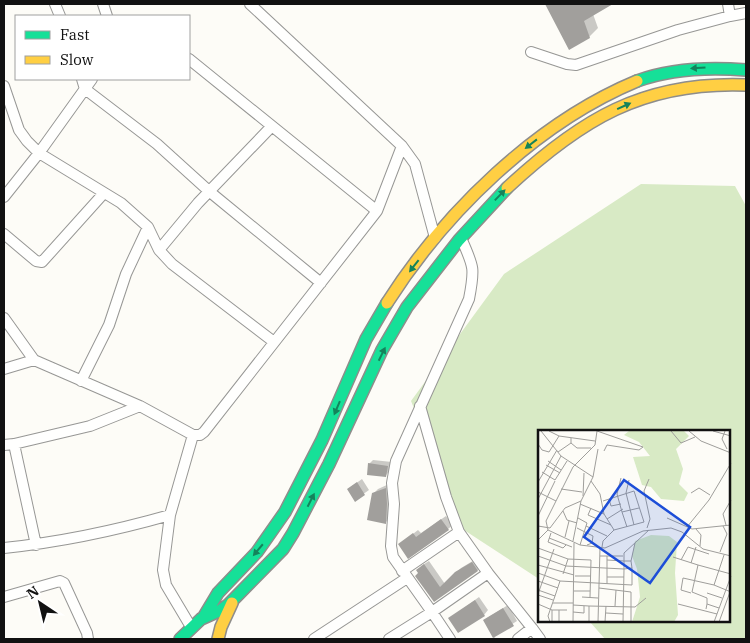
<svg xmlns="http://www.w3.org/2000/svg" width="750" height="643" font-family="'IBM Plex Serif',serif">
<rect width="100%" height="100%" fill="#fdfcf7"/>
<path fill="#d8eac5" d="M641,184L735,186L746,206V639H605L590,622H729V432H539V579L464,530L411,401L504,274Z"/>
<path fill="#0003" d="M546,4H610L593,14L598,28L589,37L569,48Z
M373,460L392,462L390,471L386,475L369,464Z
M362,479L369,490L355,500L348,489Z
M389,484V519L385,523L373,494L378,489Z
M446,516L453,525L448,529L400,544L418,530L421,533Z
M476,559L482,566L478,570L434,601L419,573L421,566L429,561L445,584L461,568Z
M479,597L488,610L484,615L450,618Z
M508,605L517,621L494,636L496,639H492L495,637L484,620Z"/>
<path fill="#a19f9c" d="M545,4H613L584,21L590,38L569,50Z
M368,463L388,466L386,477L367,475Z
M357,482L365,495L355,502L347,489Z
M386,488L387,504L386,524L367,520L372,493Z
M441,519L449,530L408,559L398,544L413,533L416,537Z
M472,562L478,571L434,602L415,576L418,573L416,570L424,564L440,587L455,572Z
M475,600L485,616L458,633L448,618Z
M503,608L514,626L493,638L483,620Z"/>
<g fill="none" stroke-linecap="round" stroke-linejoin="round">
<g stroke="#979795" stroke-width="12">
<path id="street" d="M55,4L60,16
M103,4L107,16
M250,4L402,146L415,164L435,238
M728,4L730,16
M531,52L567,64L576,65L678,30L730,16L746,13
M82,79L85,89L157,144L210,192L321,283
M4,86L19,130L27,141L39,153L121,203L148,227L159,250L198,203L272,126
M4,197L39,153L92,79
M377,211L402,146
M4,234L36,261L42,262L104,193
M461,238C474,267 475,268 469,299L396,461L392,483L394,504L391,546L393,557L432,612L488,573L532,628
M159,250L172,264L274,342
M4,318L34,360L140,406L193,435H200L204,432L377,211L189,59
M4,369L34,360
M81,381L109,325L126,274L148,227
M420,406L446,497L459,532L488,573
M14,444L36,545
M4,445L14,444L90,426L140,406
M4,548C62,542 114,531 170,515
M402,571L459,532
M4,597L60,581L64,583L87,633L88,639
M191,627L166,585L163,570L170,515L193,435
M314,639L407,578
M389,639L432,612L450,639
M518,639L532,628L540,639"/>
</g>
<g stroke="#8e8d8b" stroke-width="14">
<path id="fast" d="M637,81C672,68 709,67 746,70
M203,618L218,593L257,552L285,512L322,440L366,339L387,303
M180,639L201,619L221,610L229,604L283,549L293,533L329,464L382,350L407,307L459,240L507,188"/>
</g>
<g stroke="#8e8d8b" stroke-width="14">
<path id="slow" d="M507,188C580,120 643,81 746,85
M387,303C445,212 536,123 637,81
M218,639L221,627L232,603"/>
</g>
<use href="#street" stroke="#fffffe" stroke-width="10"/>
<use href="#fast" stroke="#16e098" stroke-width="11"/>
<use href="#slow" stroke="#ffcf43" stroke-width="11"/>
</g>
<defs><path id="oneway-solid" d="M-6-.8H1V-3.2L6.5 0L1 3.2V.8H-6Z" transform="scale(1.25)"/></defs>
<g fill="#14835b">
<use href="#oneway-solid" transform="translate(698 68) rotate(176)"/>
<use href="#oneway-solid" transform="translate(624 106) rotate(-24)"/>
<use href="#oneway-solid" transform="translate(531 144) rotate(142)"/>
<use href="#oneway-solid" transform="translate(500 195) rotate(-46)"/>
<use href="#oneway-solid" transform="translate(414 266) rotate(128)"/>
<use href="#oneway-solid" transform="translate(382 354) rotate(-64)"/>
<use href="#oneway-solid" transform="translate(337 408) rotate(113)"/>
<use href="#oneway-solid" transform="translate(311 500) rotate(-63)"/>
<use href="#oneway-solid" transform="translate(258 550) rotate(130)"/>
</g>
<g transform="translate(538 430)">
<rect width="192" height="192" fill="#fdfcf7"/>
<path d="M91,1H146L151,6L138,19L145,39L141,54L150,63L146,71L123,69L113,57L104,55L95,27L112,26L101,12L86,5ZM113,105L131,106L139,112L137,143L140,185L136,192H94L102,167L99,139L94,126L97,111Z" fill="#d8eac5"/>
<path fill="none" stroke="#9f9e9b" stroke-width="1" d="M3,1L23,26L55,47L53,51M11,1L21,6L57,11M59,1L105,17L101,20L69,15L66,21M133,1L143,13L157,7M151,1L163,11L193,23M175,1L193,6M187,1L184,9L189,19M33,13L39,18H53M0,14L4,20L11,22L21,6M20,22L33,13V8M10,31L23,40M8,35L22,43M4,42L17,50L29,31M55,47L60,19M83,48L79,64L84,82L101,78M91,50L88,63L96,95M0,52L19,20M23,59L44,62M0,62L18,71M153,63L161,58L172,65M45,66L46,43M0,69L23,26M71,69L73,76L83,74M42,74L66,84M53,78L50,85L73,95M25,81L29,90L39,93M84,82L89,97M0,86L17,51M40,88L49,93L42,115M129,88L154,99L193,95M69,89L85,79M188,95L185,84L193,70M0,96L12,98L27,78L43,71L53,51L62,64L66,84L76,100L106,92L96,61L65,71M48,96L69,106M149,97L171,70L193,33M39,98L55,106L54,113L49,115M109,98L112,89L106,61L111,49M158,99L163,105L162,116M10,100L42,115L67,118L105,101L133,98L144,102L165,119L193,126M13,103L10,112L25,118L28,115M27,107L31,91M11,108L34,117M0,110L10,100L8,91L35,37L57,15L59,1M35,111L43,71M64,117L65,111L76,100M0,118L30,129L53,130L52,167M182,122L189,104L185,96M0,126L28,136L86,139L85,192M62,126H85M135,127L160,135L154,162L169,168V174M143,130L150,117L171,124M93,131L97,113M153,133L158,117M0,135L36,145M160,135L193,144M94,138L93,131H86V123L111,100M0,143L22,151L94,155V138L86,139V131L69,130M25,144L30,129M37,146H53M69,147H86M0,151L20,158M69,154V126M176,155L193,162M61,158L93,162V192M0,160L17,166L22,151M36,161H52M153,163L143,160L145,148L176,155L186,125M169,163L184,168M0,164L16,119M0,165L15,170M44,167L60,168M15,173H35M0,174L14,180H29M140,174L179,184M35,175L51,176V192M51,176L97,177L108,168M77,176L78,160M168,179L169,174L181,178M14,180V192H21M21,180V192H35M35,182L46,183V176M68,183L85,184M12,192L10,186L17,166M35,192L36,113M60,192L62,118M67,192L68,176M176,192L193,146M181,192L192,162"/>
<path fill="#1d4ed8" fill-opacity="0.15" stroke="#1d4ed8" stroke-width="2.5" d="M86,50L152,97L112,153L46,107Z"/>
<rect width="192" height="192" fill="none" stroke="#111" stroke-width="2.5"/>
</g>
<rect width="750" height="643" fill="none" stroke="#111111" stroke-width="10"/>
<rect x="15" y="15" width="175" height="65" fill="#ffffff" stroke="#a0a0a0"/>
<rect x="25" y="31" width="25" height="8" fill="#16e098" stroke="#a0a0a0"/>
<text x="60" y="40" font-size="15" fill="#111111">Fast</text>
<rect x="25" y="56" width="25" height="8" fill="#ffcf43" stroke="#a0a0a0"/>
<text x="60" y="65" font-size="15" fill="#111111">Slow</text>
<g transform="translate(40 603) rotate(325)" stroke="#ffffff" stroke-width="4" paint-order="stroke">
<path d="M0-4L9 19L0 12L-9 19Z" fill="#111111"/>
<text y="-8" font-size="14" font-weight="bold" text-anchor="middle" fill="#111111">N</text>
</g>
</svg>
